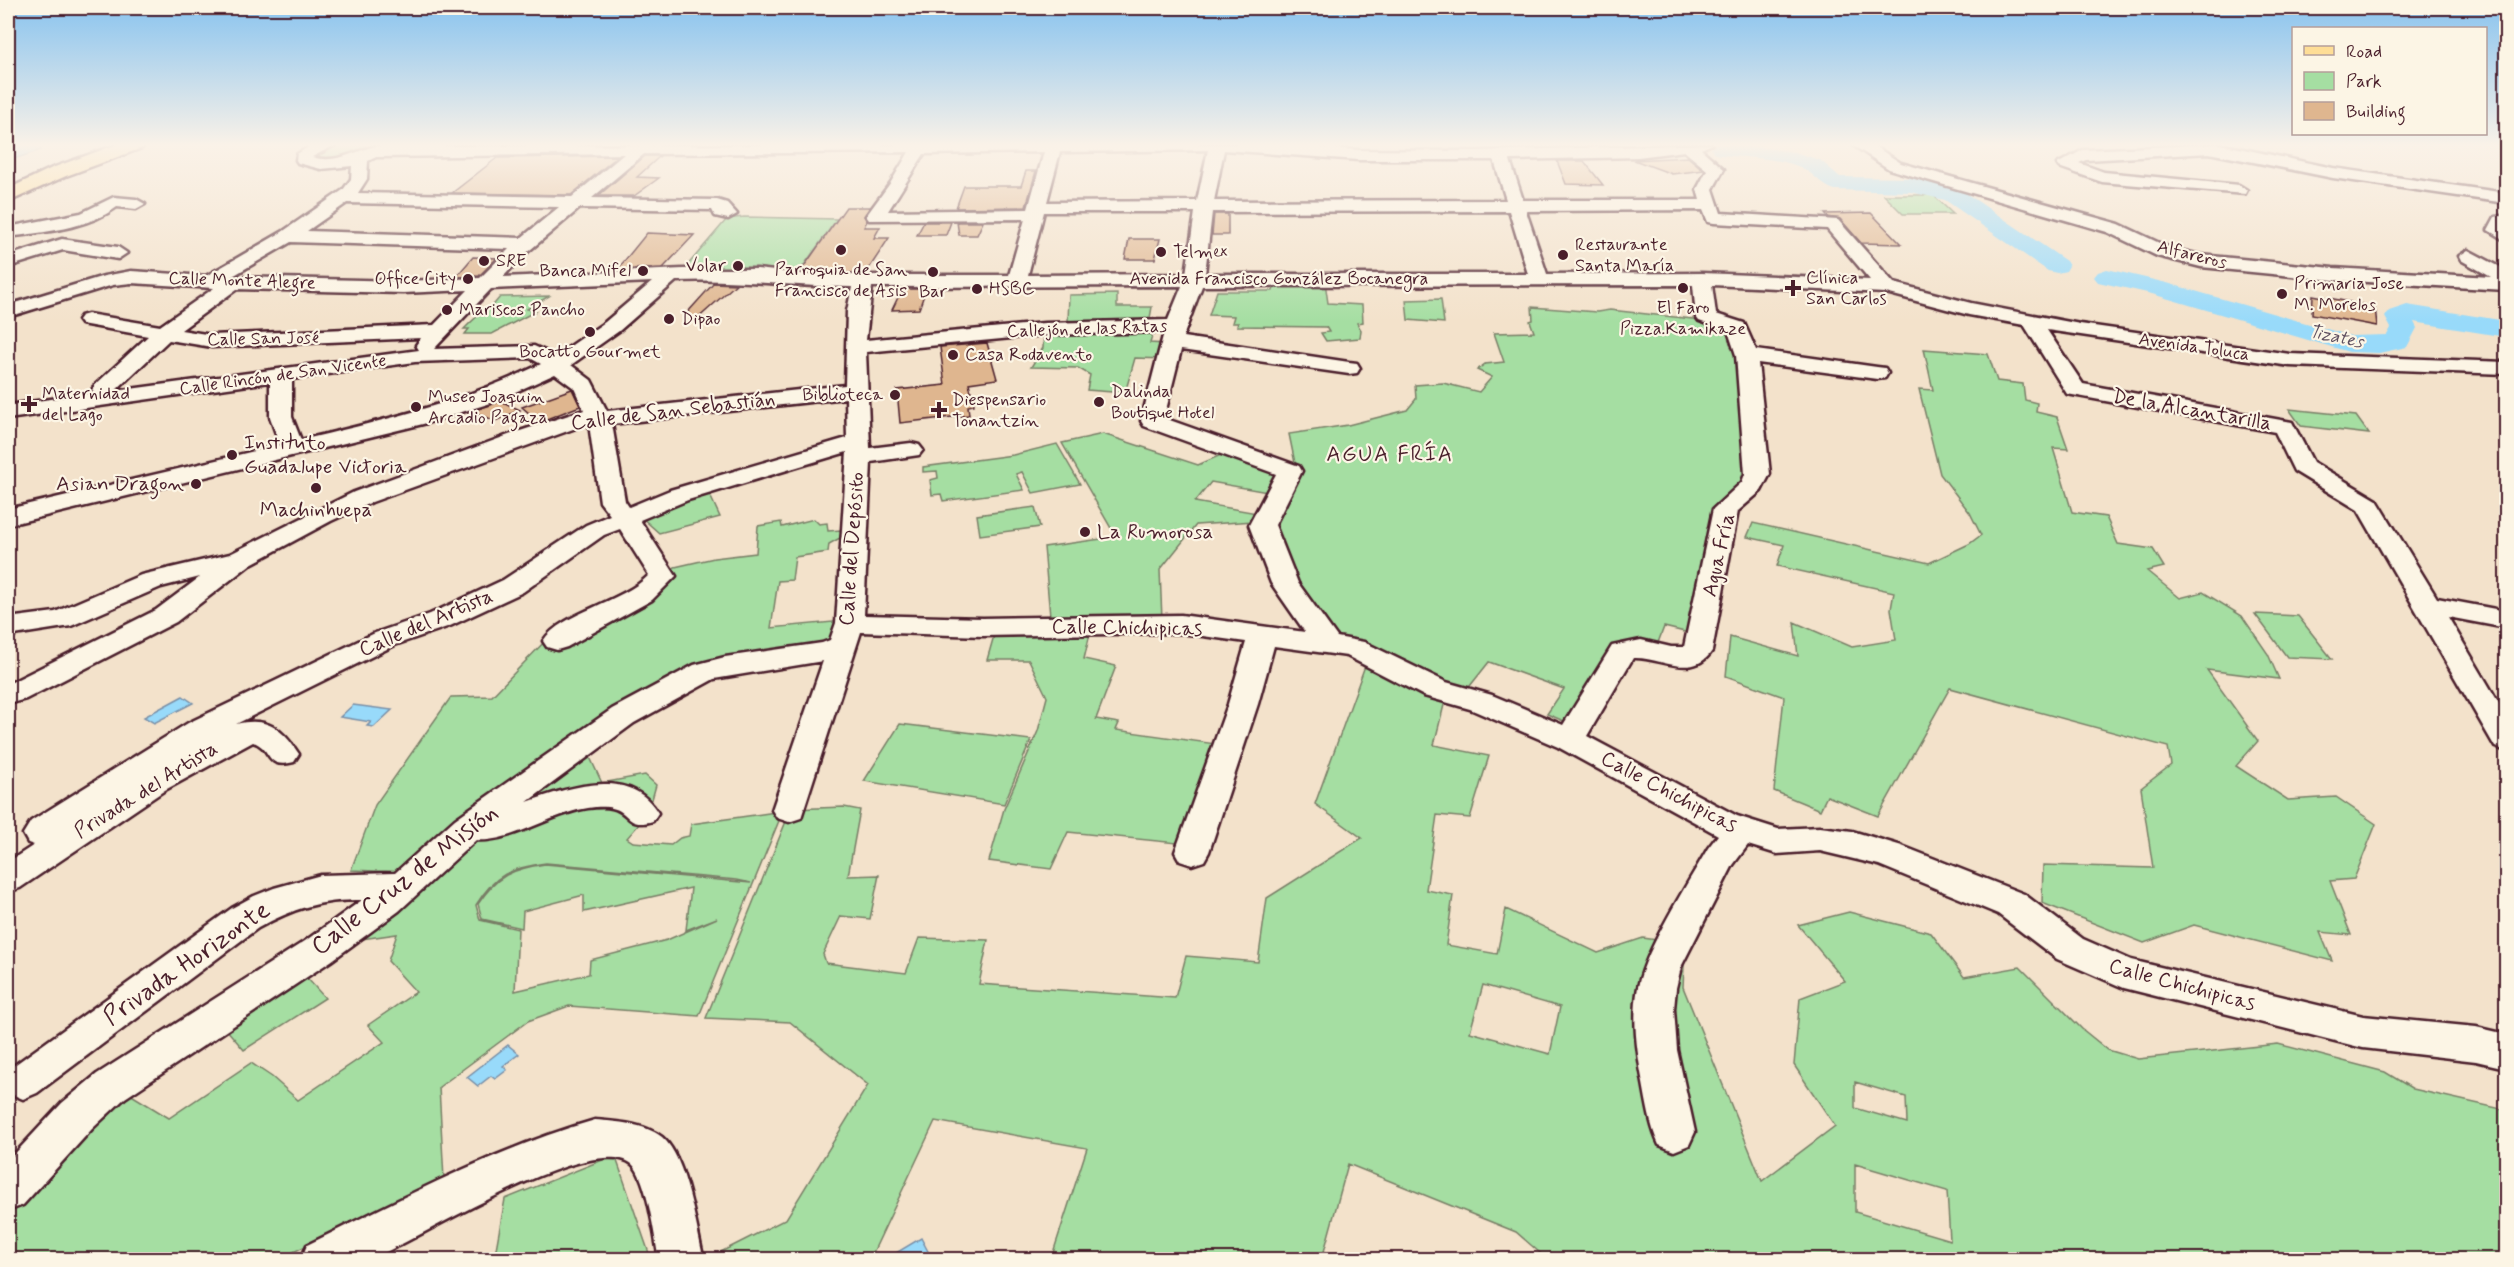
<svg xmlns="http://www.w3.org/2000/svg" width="2514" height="1267" font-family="Mynerve,sans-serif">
<rect width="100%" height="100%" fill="#f3e2cb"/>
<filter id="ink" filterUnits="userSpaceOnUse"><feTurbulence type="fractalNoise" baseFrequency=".0167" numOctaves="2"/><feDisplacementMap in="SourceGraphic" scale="12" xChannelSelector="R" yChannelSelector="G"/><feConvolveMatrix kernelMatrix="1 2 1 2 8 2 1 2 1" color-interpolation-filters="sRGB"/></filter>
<g filter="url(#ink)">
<path fill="#a5dea2" stroke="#787e66" stroke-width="1.5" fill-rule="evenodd" d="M345,145H364L369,148L356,157L315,160L311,155L323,149Z
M1884,195H1933L1953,214H1903Z
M744,217L837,219L799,272L696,271L686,267L727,219Z
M1276,281L1325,282L1328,303L1362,305L1363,322L1357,323L1361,330L1360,338L1326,341L1321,333L1329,332L1326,327L1237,326L1238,323H1232L1234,316L1209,315L1217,291H1273Z
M1117,294V307H1152L1150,318L1141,319L1139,328L1068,323L1069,295Z
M549,296L527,309L536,311L492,334H465L469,329H464C469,324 482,310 490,309L500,297Z
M1441,299L1444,323L1408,320L1406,300Z
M1532,307L1597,312L1610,310L1702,320L1730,332L1739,354L1749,470L1689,633L1664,627L1656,648L1643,643L1571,724L1547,714L1564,689L1489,662L1466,691L1339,639L1296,580L1273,518L1296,468L1289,434L1348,425L1407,410L1416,399L1415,385L1443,383L1479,392L1492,377L1477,370L1485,364L1504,362L1494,333L1534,332L1530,321L1533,320Z
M1154,330L1150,343L1166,344L1165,359L1135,358L1125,393L1087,390L1090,375L1078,368L1031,367L1043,348L1044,331Z
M1924,349L1988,354L1997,381L2023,384L2025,400L2037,403L2036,412L2057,417L2068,449L2053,448L2072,512L2106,517L2118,544L2153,549L2164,567L2147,571L2180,598L2203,592L2242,616L2268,654L2279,679L2207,670L2258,741L2236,766L2288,800L2336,797L2376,824L2354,879L2330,881L2351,935L2320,932L2332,961L2194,925L2144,943L2042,903L2043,865L2153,868L2141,788L2171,765L2168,747L1950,688L1878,816L1827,796L1820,810L1774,791L1784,697L1726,676L1730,637L1798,656L1794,622L1852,647L1896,640L1891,609L1894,592L1777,566L1784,545L1747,537L1753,523L1929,563L1969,544L1981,535L1970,513L1940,474L1919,389L1933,390Z
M2289,409L2356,416L2369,434L2301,426Z
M1103,434L1198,465L1230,451L1284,471L1273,493L1211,482L1195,502L1257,513L1254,521L1196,525L1160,570L1162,620L1093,621L1084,659L1116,666L1096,719L1119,723L1116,730L1223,745L1187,844L1068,832L1051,869L989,861L1004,809L1038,731L1047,697L1029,660H987L995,632L1051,628L1044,547L1116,537L1062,443Z
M1057,444L1080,484L1033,493L1022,472L1016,474L1024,490L943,501L941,494L932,495L930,480L938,478L937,471L923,472V467L1013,455Z
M708,491L720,517L659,533L640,516Z
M1035,507L1040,527L980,535L977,515Z
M814,519L819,524L827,523L828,531L841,530L840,538L829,544L828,552L795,557L792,580L778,581L771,628L843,621L834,643L723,660L399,872L351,870L375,805L451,697L492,696L548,638L657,581L675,567L714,558L756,553L758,526L781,522L782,527Z
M2255,614L2298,616L2332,659L2287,657Z
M1366,663L1445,701L1434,745L1489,756L1470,818L1437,815L1426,890L1453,895L1446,945L1497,954L1506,909L1598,953L1643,938L1685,944L1683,987L1762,1181L1835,1126L1794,1065L1800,998L1845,981L1798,925L1849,912L1931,933L1964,977L2020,967L2082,1029L2108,1050L2138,1059L2278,1044L2385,1072L2413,1089L2506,1110V1259H1547L1516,1232L1348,1164L1322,1259H1051L1087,1148L935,1121L870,1259H707L786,1219L868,1085L790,1022L706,1018L791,809L844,807L860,810L848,876L879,875L870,919L841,916L823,954L826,963L906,973L919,938L988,940L979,984L1175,998L1186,956L1258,962L1267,898L1362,838L1315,804ZM1483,985L1560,1007L1550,1054L1470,1032ZM1855,1082L1906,1097L1907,1123L1855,1108ZM1855,1164L1947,1191L1950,1240L1855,1212Z
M900,724L1031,740L1004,804L864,781Z
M588,753L602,783L645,775L656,785L648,814L627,838L633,842L671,845L680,838L689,836L691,824L783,811L699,1016L569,1006L528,1021L439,1087L444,1179L279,1259L8,1260V1214L60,1153L125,1091L169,1118L251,1063L272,1077L298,1100L384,1042L368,1025L416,992L388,961L397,934L348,941L436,861ZM546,863L737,880L751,883L545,864C512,869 497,875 478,904L482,919L522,928L523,911L584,895V912L691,888L686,930L717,918L667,940L590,960L589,974L515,991L518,929L480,920L476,905C495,874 511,868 546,863Z
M307,978L325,998L244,1050L226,1029Z
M615,1155L651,1259L494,1260L505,1199Z"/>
<path fill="#98dafa" stroke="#798fa7" stroke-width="1.5" d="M8,144H40L41,150L8,161Z
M183,696L193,703L154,723L144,717Z
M353,705L392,710L374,727L367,726L371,722L340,717Z
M508,1045L519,1054L503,1066L507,1070L495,1079L491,1076L478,1086L467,1077Z
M921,1238L932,1259H886Z"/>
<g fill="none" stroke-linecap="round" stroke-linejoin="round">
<path fill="#98dafa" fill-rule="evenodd" d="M1737,144L1794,152L1820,160L1840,177L1911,178L1961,190L2066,261L2069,266L2066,271L2057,273L2048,271L1945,200L1911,192L1835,190C1822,186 1815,175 1804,169C1780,157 1747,158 1721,155L1714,153L1711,149L1714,144Z
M2107,269L2167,283L2351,336L2387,335L2391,328L2385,317L2389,311L2407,305L2506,321V337L2414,322L2417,328L2407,347L2379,353L2349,352L2152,294L2098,282L2094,277L2098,272Z"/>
</g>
<path fill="#dfb68f" stroke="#4a1f2b" stroke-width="1.5" d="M618,156L571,195L452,193L497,158Z
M645,156H660L637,177L659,178L634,196H598Z
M1688,157L1704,170L1672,174L1634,160Z
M1557,161H1584L1603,185L1566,184Z
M1026,171H1036L1026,207L956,208L964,186H1021Z
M846,207H870L864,216L867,221L864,227H880L874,238H889L866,273L800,272Z
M1871,213L1901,244L1861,243L1840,219L1828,217L1825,214Z
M1214,214H1228V235H1212Z
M924,222H951L946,235H917Z
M957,222H983L977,235H959Z
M647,233L694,235L663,268L617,270Z
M1129,239H1160L1155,259H1125Z
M473,257L497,258L479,276L456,277Z
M714,283L736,284L695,321L687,313Z
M902,289H926L919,309L892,310Z
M2313,295L2375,307L2377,326L2312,314Z
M987,343L997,379L969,383L974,405L968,406L969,415L900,423L897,390L945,385L940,347Z
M572,389L580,406L539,422L522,407Z
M501,401L520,410L495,421L472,411Z"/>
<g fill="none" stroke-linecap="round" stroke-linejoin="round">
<g stroke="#4a1f2b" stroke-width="5">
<path id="minor" d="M313,144H337L312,157C336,164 353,152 375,146L1276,144L1359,150L1477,151L1712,144L1701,149L1724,169L1713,189L1721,213L1838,220L1894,283L1971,303L2080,324L2290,354L2506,362V374L2290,366L2047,330L2083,384L2292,422L2313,462L2377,500L2437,598L2506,611V628L2448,617L2506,715V751L2495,747L2358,510L2294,471L2275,432L2067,394L2024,325L1969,315L1886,293L1712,285L1716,314L1744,323L1756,350L1877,367L1885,368L1888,373L1885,378L1877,379L1758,363L1770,474L1761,491L1738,511L1712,651C1692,681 1659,656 1633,658L1587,736L1737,816L1778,829L1820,827L1852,831L1902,846L2024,894L2083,939L2131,960L2363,1016L2476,1027L2506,1034V1068L2476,1061L2363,1048L2124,988L2057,959L1998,914L1879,865L1820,851L1777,854L1748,845L1733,865L1681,967L1676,988L1674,1009L1677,1050L1695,1132L1689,1145L1674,1151L1659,1145C1650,1126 1647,1104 1643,1083C1637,1052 1632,1019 1638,987C1646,948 1687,885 1708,848L1718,835L1558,747L1470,709L1424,696L1347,656L1274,646L1258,704L1209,852L1204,861L1192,865L1180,861L1175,852L1228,704L1246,642L1181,633L983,636L861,632L801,818L789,822L777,818L772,810L823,661L714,679L634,723L527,802C568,788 630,765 658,813L653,821C626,829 631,812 612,808C605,806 596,807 588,808C552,813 511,843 476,840L399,911L331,961L125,1098L92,1129L23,1205L8,1211V1161L62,1103L97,1074L305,941L362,900C320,900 294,908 258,928L37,1093L23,1099L9,1093V1069L232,908L254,896L274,888L321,875L395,873L455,819L612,709L694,665L725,657L822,643L830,640L836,623L847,452L688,500L640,520L676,576L652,600L567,647L557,650L547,647L543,641C562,612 622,603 649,575L620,529L604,535L523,592L450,626L395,645L236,724C267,716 283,729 299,754L294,762C264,770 273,748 253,742L165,790L20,888L8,892V862L34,845L28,843L23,834L31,821L188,723L375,633L430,614L503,580L586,525L610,515L600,502L589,424H587L372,502L331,521L251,564L176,622L26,699L15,702L8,700V684L156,610L200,577L161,587L71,626L8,636V618L55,612L141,575L230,554L354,492L514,433L584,410L574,388L555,374L491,403L423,424L8,525V509L280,445L270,417V382L8,419V405L94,393L92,390L95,385L148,336L81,324L78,320L81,316L88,314L160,326L214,288L131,283L113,285L8,317V305L104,276L131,271L206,276L282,232L343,190L351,179L352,166L321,169L298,163L296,160L297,154ZM1208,150L1197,201L1047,202L1060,152ZM1224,150L1359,160H1494L1506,200L1214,201ZM1684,151L1707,170L1697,189L1700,200H1523L1510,160L1638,157ZM909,152L891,182L866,216L869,220L1025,219L1009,275H810L757,269H683L503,277L524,255L580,208L712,210L715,216L728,219L737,214L727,203L717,200L592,198L644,154ZM1044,152L1028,209L888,211L924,154ZM624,154L572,197L358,193L367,179L368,161L376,157ZM347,203L559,207L521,238L307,231ZM1703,210L1708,222L1714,223L1827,229L1870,280L1702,273L1547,274L1526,211ZM1509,211L1528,274H1205L1212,212ZM1044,212H1195L1186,274L1028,275ZM291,242L509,249L480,278L403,281L231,277ZM676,281C735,278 793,287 852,287L847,311L845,385L607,411L591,380L571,365L619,331ZM652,282L605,322L556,356L534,346L434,349L491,289ZM1693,285L1696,317L1699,321L1728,331L1736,355L1745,474L1742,482L1713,509L1684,647H1671L1641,640L1612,646L1563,725L1492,695L1446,682L1364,642L1337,637L1298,583L1275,525L1302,471L1299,466L1164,418L1181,350L1349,374L1357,373L1360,368L1357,363L1349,362L1183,337L1202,286ZM1182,286L1168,320L1044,323L866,340L872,287ZM237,289L403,293L468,290L434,325L212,335L181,330ZM1164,332L1141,421L1144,426L1276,474L1249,525L1271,583L1305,632L1181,615L983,618L864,615L871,462L919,455L923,450L919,445L911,443L870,448L866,352L1044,335ZM421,338L416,345L419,350L115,391L169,340L212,347ZM530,358L541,364C464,402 384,420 301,440L292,417V379L415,362ZM846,398L847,438L670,490L629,507L625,501L612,424Z
M1851,144H1871L1901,163L2119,224L2170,248L2201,255L2333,268L2491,277L2461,260L2459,256L2468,250L2506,270V290L2333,280L2201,267L2157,256L2107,232L1889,169Z
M2220,144L2333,168L2506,193V203L2333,178L2209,153L2086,160L2079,163L2104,172L2239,185L2247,190L2245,194L2102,182L2059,167L2057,164L2083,150Z
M114,197L136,199L145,204L136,209L117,207C87,229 44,232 8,237V227L81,213Z
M2501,216L2506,217V241L2488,230L2495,217Z
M62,239L118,247L127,253L118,259L63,250L8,267V256Z
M595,1120C617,1122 644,1123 662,1137C687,1158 696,1228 704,1260H659C655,1239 647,1177 632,1164C591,1131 419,1239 373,1258C358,1264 319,1260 301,1260L307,1245C401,1199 494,1149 595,1120Z"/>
</g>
<g stroke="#4a1f2b" stroke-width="5">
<path id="major" d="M118,144H145L142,148L66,176L8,202V189L52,168Z"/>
</g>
<use href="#minor" fill="#fcf5e5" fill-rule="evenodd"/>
<use href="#major" fill="#fedd96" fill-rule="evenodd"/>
</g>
</g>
<linearGradient id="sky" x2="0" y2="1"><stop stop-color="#88c3ef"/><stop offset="0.45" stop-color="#faf2e8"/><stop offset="1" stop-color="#faf2e8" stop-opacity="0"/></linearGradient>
<rect width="2514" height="322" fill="url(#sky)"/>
<g fill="#4a1f2b" stroke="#fcf5e5" stroke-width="2">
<circle cx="841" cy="250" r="6"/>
<circle cx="1161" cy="252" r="6"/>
<circle cx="1563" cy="255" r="6"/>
<circle cx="484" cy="261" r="6"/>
<circle cx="738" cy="266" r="6"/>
<circle cx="643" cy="271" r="6"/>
<circle cx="933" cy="272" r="6"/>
<circle cx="468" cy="279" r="6"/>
<circle cx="1683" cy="288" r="6"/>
<path d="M1790 279h6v6h6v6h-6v6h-6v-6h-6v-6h6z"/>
<circle cx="977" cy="289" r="6"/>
<circle cx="2282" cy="294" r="6"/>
<circle cx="447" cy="310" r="6"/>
<circle cx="669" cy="319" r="6"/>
<circle cx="590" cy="332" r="6"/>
<circle cx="953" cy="355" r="6"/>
<circle cx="895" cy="395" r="6"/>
<circle cx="1099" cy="402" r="6"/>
<path d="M26 395h6v6h6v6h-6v6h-6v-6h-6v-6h6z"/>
<circle cx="416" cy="407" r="6"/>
<path d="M936 401h6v6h6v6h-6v6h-6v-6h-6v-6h6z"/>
<circle cx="232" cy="455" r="6"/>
<circle cx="196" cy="484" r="6"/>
<circle cx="316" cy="488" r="6"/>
<circle cx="1085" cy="532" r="6"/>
</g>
<g text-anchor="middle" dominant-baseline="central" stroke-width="4.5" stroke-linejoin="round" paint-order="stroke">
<g font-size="18" fill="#4a1f2b" stroke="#fcf5e5" text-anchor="start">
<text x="1575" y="245">Restaurante<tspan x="1575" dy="21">Santa María</tspan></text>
<text x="1173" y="252">Telmex</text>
<text x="496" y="261">SRE</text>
<text x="726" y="266" text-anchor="end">Volar</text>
<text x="841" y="270" text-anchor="middle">Parroquia de San<tspan x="841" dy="21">Francisco de Asis</tspan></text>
<text x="631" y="271" text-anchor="end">Banca Mifel</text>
<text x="1806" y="278">Clínica<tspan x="1806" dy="21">San Carlos</tspan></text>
<text x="456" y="279" text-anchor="end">Office City</text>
<text x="2294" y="284">Primaria Jose<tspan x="2294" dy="21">M. Morelos</tspan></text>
<text x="989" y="289">HSBC</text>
<text x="933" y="292" text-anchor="middle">Bar</text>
<text x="1683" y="308" text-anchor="middle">El Faro<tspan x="1683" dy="21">Pizza.Kamikaze</tspan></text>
<text x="459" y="310">Mariscos Pancho</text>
<text x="681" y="319">Dipao</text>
<text x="590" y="352" text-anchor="middle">Bocatto Gourmet</text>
<text x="965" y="355">Casa Rodavento</text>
<text x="1111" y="392">Dalinda<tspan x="1111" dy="21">Boutique Hotel</tspan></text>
<text x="42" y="394">Maternidad<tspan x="42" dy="21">del Lago</tspan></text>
<text x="883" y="395" text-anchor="end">Biblioteca</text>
<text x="428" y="397">Museo Joaquin<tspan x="428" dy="21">Arcadio Pagaza</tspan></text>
<text x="952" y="400">Diespensario<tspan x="952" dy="21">Tonantzin</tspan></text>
</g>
<g font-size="18" fill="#4a1f2b" stroke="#fcf5e5">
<text transform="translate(2192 255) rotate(14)">Alfareros</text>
<text x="1279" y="279">Avenida Francisco González Bocanegra</text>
<text transform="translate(242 281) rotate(2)">Calle Monte Alegre</text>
<text transform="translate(1087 329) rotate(-2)">Callejón de las Ratas</text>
<text transform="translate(263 339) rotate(-1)">Calle San José</text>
<text transform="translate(2194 347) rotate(8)">Avenida Toluca</text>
<text transform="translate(283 375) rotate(-8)">Calle Rincón de San Vicente</text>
</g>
<g font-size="18" font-style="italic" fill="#5e4e5f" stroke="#fcf5e5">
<text transform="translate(2336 337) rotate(12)">Tizates</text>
</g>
<g font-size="21" fill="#4a1f2b" stroke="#fcf5e5">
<text transform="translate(2192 410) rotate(10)">De la Alcantarilla</text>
<text transform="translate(673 411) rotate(-7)">Calle de San Sebastián</text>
<text transform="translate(852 549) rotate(-86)">Calle del Depósito</text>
<text transform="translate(1719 555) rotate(-77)">Agua Fría</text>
<text transform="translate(426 623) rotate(-23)">Calle del Artista</text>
<text transform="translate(1127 628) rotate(1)">Calle Chichipicas</text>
<text transform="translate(146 790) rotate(-32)">Privada del Artista</text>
<text transform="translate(1669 792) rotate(28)">Calle Chichipicas</text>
<text transform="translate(2182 985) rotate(15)">Calle Chichipicas</text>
</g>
<g font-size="21" fill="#4a1f2b" stroke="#fcf5e5" text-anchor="start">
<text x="244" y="443">Instituto<tspan x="244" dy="24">Guadalupe Victoria</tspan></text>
<text x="184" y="484" text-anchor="end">Asian Dragon</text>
<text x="316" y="510" text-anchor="middle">Machinhuepa</text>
<text x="1097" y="532">La Rumorosa</text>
</g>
<g font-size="22" letter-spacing="1.5" fill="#4a1f2b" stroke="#fcf5e5">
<text x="1390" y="455">AGUA FRÍA</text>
</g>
<g font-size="26" fill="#4a1f2b" stroke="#fcf5e5">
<text transform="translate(405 880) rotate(-38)">Calle Cruz de Misión</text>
<text transform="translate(187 964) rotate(-35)">Privada Horizonte</text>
</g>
</g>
<rect width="2514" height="1267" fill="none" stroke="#fcf5e5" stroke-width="30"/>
<rect x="15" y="15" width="2484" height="1237" fill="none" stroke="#4a1f2b" stroke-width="2" filter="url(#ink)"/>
<rect x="2292" y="27" width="195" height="108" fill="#fcf5e5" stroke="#b59f9b" stroke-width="1.5"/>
<rect x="2304" y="46" width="30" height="9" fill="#fedd96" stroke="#b59f9b" stroke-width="1.5"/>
<text x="2346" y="57" font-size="18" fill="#4a1f2b">Road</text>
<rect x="2304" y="72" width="30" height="18" fill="#a5dea2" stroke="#b59f9b" stroke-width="1.5"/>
<text x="2346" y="87" font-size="18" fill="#4a1f2b">Park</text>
<rect x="2304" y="102" width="30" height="18" fill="#dfb68f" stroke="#b59f9b" stroke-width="1.5"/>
<text x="2346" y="117" font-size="18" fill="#4a1f2b">Building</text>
</svg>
